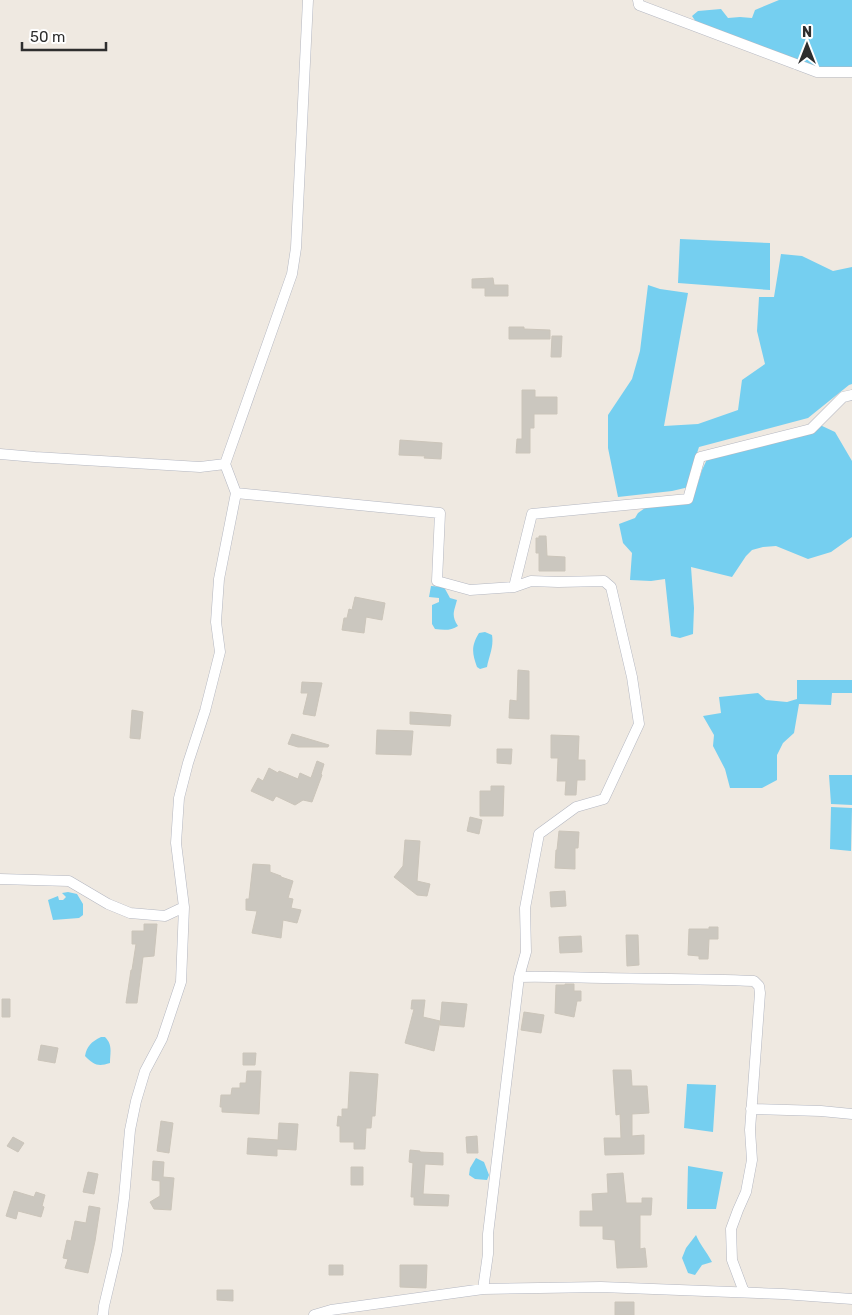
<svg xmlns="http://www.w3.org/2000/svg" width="852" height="1315" font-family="Rubik,sans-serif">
<rect width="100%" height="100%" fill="#efe9e1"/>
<path fill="#75cff0" d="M779,0H852V71L821,70L698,25L692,16L698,11L721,9L728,18L740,17L752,18L755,10Z
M680,239L770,243V290L678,283Z
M781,254L802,256L833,271L852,267V384L849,385L808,418L699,447L692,468L689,487L672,491L618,497L608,448V415L632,379L640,351L648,285L660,289L688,293L664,426L698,424L738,410L742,380L765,364L757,331L759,297H774Z
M820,425L835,432L852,461V537L831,552L808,559L776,546L763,547L752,550L746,556L732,577L691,567L694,608L693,634L680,638L671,636L665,579L651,581L630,580L632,553L623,543L619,524L635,518L638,513L652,503L693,498L702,470L709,455Z
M431,586L444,587L450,598L457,600C454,612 451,615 458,626C451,631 443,630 435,629L432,624V605L439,602V598L429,597Z
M485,632L492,635C494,647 489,656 487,667L480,669L477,667C472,653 471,646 479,633Z
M797,680H852V693H832L831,705L799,704L794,733L783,743L777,755V780L762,788H730L725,769L713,746L714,735L703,716L721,713L719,697L758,693L766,700L787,702L797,699Z
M829,775H852V805L831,804Z
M831,807L852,808L851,851L830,849Z
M68,892L77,894L83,904V915L79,918L53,920L48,900L58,896L59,900H63L66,897L62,893Z
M101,1037H105C113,1045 110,1052 110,1063C98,1067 94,1065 85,1056C87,1046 91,1042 101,1037Z
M687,1084L716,1085L713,1132L684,1128Z
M476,1158L484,1162L489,1175L487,1180L475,1179L469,1175L470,1168Z
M688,1166L723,1172L716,1209H687Z
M696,1235C700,1245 707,1252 712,1262L702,1265L695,1275L688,1273L682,1258L686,1248Z"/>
<path fill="#cbc7bf" stroke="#cbc5ba" d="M493,278L494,285H508V296H485V288H472V279Z
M509,327H524V329L550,330V339H509Z
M552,336H562L561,357H551Z
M522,390H535V397H557V414H534V428H530V453H516L517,439H522Z
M400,440L442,443L441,459L424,458L425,456L399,455Z
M539,536H546L547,556L565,557V571H539V553H536V538H539Z
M355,597L385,603L382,620L366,617L364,633L342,630L344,618H347L349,609L352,610Z
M518,670L529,671V719L509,718L510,700L517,701Z
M302,682L322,683L315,716L303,714L308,693H301Z
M132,710L143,712L140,739L130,738Z
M410,712L451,715L450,726L410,724Z
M377,730L413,731L411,755L376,754Z
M292,734L329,745L328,747H298L288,744Z
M551,735L579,736L578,760H585V780H577L576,795H565L566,781H557L558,758H551Z
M497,749H512L511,764L497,763Z
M317,761L324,764L321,774L322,775L312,802L303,800L295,805L276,796L273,801L251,791L258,778L263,781L269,768L278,773L279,771L298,779L300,773L311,778Z
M491,786H504L503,816H480V791H491Z
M470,817L482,820L479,834L467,831Z
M559,831L579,832L578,848H575V869L555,868L556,850H557Z
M405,840L420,841L417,881L430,884L427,896L417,895L394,877L403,866Z
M253,864L270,865V872L281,876V877L293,881L288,898L293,899L291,908L301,910L297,923L283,920L281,938L252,933L257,911L246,910V899H249Z
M565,891L566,906L551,907L550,892Z
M144,924H157L154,956L143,957L137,1003H126L131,970H132L136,944H132V931H144Z
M709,927H718V939H709L708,959H699V956L688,955L689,929H709Z
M626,935H638L639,965L627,966Z
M581,936L582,952L560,953L559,937Z
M565,984H574V991H581V1001H577L574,1017L555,1013L556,985H565Z
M2,999H10V1017H2Z
M412,1000H425L423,1017L440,1021L434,1051L405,1043L414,1009H411Z
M442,1002L467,1004L464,1027L440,1025Z
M524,1012L544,1015L541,1033L521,1030Z
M41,1045L58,1048L55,1063L38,1060Z
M243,1053H256L255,1065H243Z
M613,1070H631L632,1086H647L649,1113L632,1114V1136L644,1135V1154L605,1155L604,1138H621L620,1114L616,1115Z
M247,1071H261L259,1114L222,1112V1107H220L221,1095H231L232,1088H240V1083H246Z
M350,1072L378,1074L375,1116H372L371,1128H366L365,1149H354V1142H340V1126H337L338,1116L342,1117V1109H348Z
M161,1121L173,1123L169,1153L157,1151Z
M279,1123L298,1124L296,1150L277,1149V1156L247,1154L248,1138L278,1140Z
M477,1136L478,1153H467L466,1137Z
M13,1137L24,1143L18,1152L7,1146Z
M410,1150L420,1151V1152L443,1153V1165L425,1164L423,1194L449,1195L448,1206L414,1205V1197H411L413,1163L409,1162Z
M153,1161L164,1162L163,1177L174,1178L171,1210L154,1209L150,1202L160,1196V1181L152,1180Z
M351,1167H363V1185H351Z
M88,1172L98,1174L94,1194L83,1192Z
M623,1173L626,1203H642V1198H652L651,1215H640V1249L645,1248L647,1267L617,1268L615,1240L603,1239V1226H580V1211H593L592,1194L608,1193L607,1174Z
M14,1191L34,1197L36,1192L45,1195L42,1206L44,1207L41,1217L18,1211L16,1219L6,1216Z
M89,1206L100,1208L95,1241L88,1273L65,1268L68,1259L63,1258L67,1240L71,1241L75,1221L86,1223Z
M329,1265H343V1275H329Z
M400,1265H427L426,1288L400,1287Z
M217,1290H233V1301L217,1300Z
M615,1302H634V1315H615Z"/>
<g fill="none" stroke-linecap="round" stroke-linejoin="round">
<g stroke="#b4b7c1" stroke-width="11">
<path id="street" d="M638,0L639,5L817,72H852
M0,454L35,457L200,467L225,464L236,493L440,513L437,581L470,590L514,587L532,514L688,499L700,457L811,429L843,397L852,395
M225,464L292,274L296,248L308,0
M514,587L531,581L558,582L604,581L611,587L632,677L639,724L604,799L576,807L539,834L525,908L526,952L519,977
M0,879L69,881L108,904L130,913L165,916L184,907
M751,1109L821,1111L852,1114
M483,1289L488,1254V1234L518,985L519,977C548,976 576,978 604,978C654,979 704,979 754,981L759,986L760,993L750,1130L752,1160L746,1192L738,1210L731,1229L732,1260L744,1292
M103,1315L104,1306L117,1251L124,1198L130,1130L136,1101L145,1071L162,1039L181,982L184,907L176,843L179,798L188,763L205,711L220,652L216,622L219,579L236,493
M314,1315L331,1310L483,1289L601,1287L783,1294L852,1299"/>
</g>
<use href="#street" stroke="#fff" stroke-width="10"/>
</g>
<g transform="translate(807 45)" stroke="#ffffff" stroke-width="4" paint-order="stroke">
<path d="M0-4L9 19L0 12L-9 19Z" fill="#2e2e2e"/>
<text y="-8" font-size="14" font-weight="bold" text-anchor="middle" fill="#2e2e2e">N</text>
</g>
<path d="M22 42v8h84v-8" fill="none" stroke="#2e2e2e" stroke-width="2.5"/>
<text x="30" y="42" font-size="15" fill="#2e2e2e" stroke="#ffffff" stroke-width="4" paint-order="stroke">50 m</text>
</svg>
